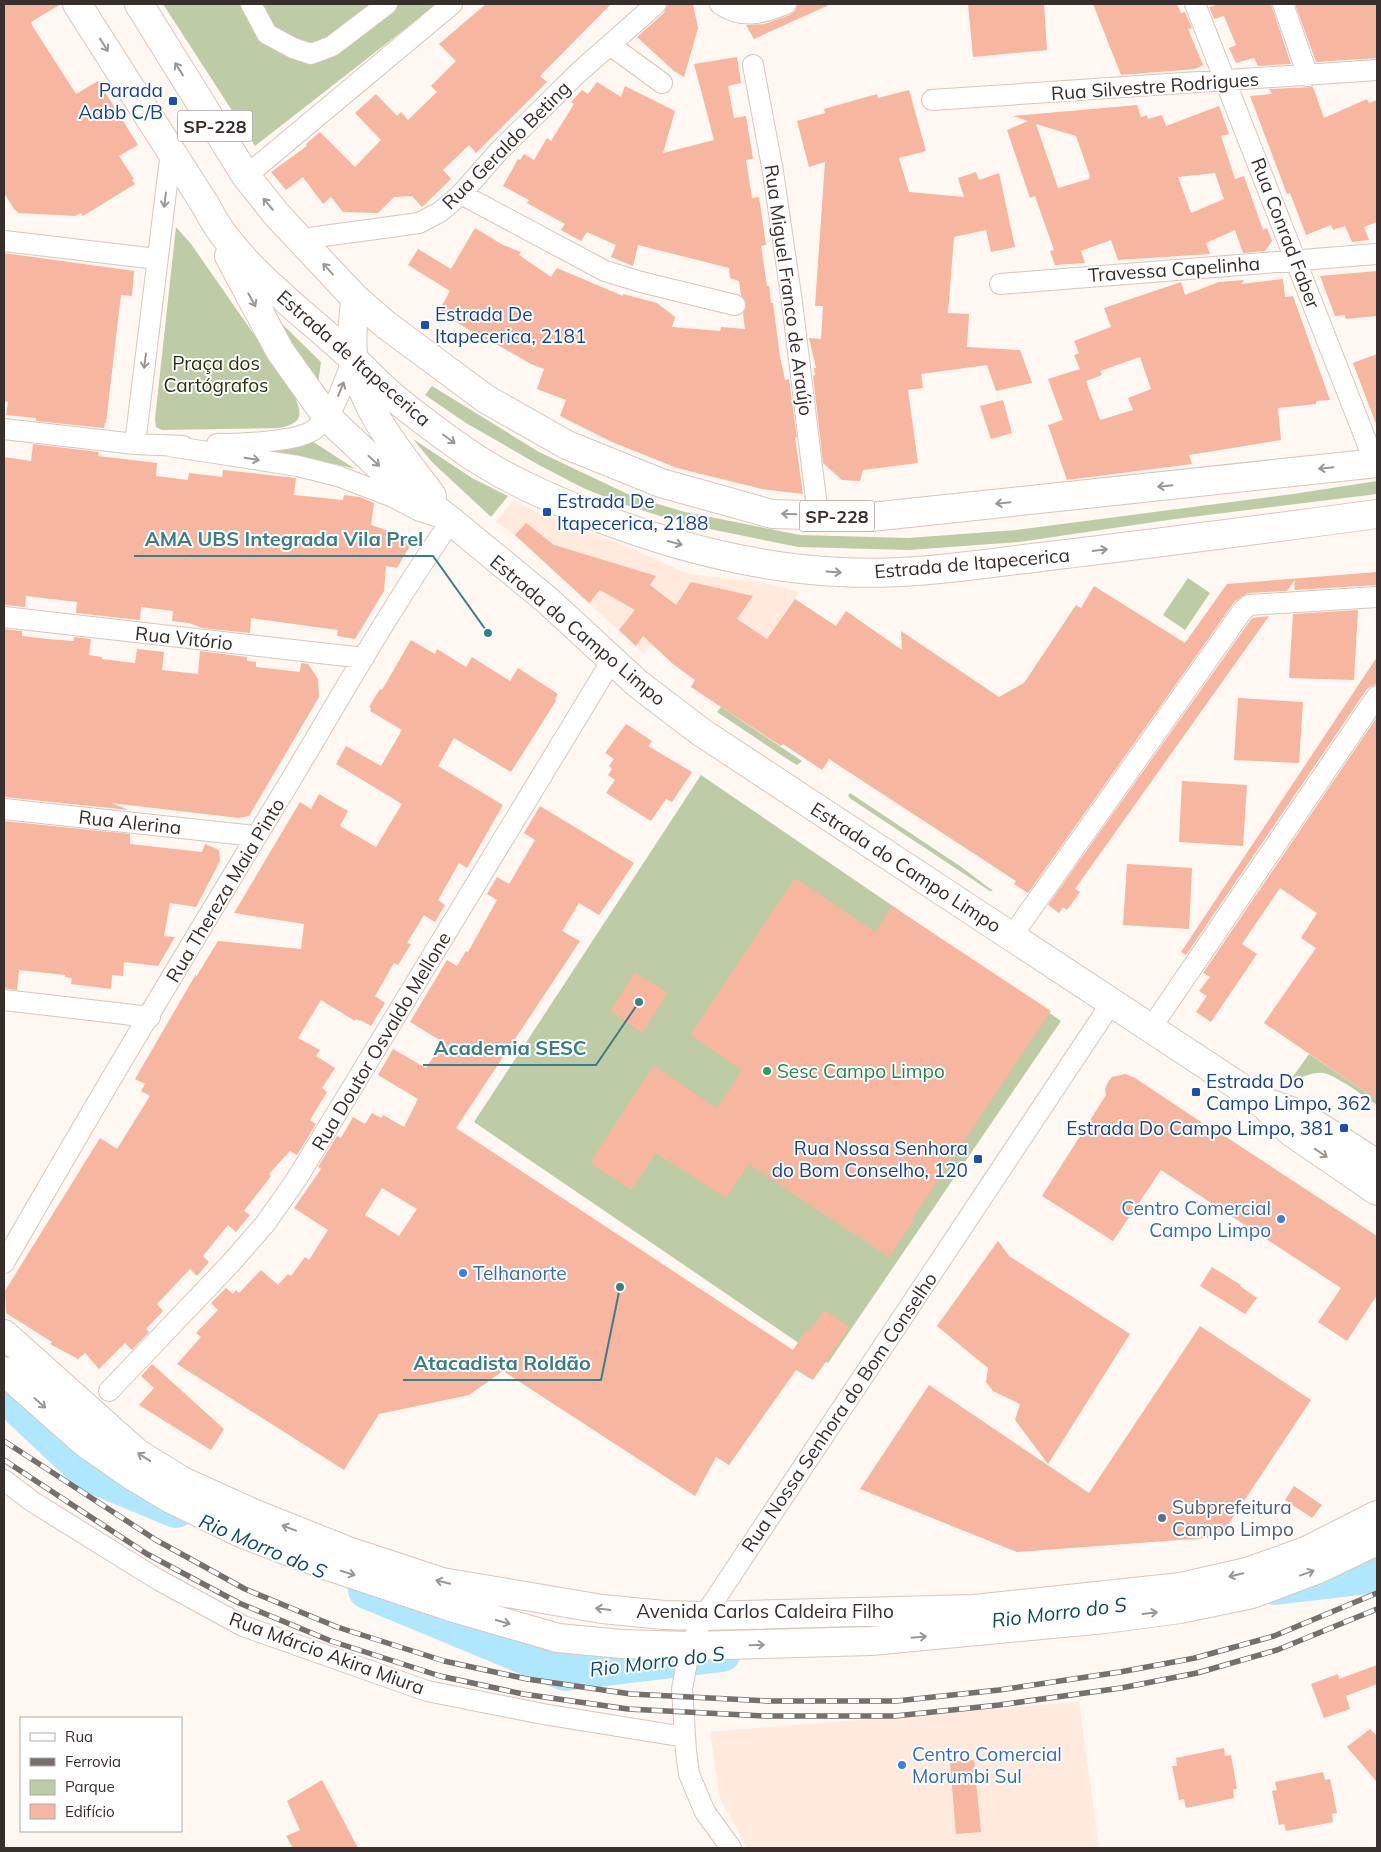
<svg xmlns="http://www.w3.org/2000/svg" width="1381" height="1852" font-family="Mulish,sans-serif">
<rect width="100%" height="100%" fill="#fef7f2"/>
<path fill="#ffeadd" d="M514,500L535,512L635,550L689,574L763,583L799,592L721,707L691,687L695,680L673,664L651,643L644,654L515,535L496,522Z
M1079,1702L1099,1848H747L720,1798L710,1732Z"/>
<path fill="#bdcca5" d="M163,4H437L255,146Z
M176,227L191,244L292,389C300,411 308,422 279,428L162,430L156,427L155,419Z
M279,321L321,362L318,384L279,325Z
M432,386L539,452L634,497L685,512L800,535L908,538L1016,530L1293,494L1377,481V494L1175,519L1019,542L909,550L798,547L685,524L623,504L583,488L539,465L466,423L425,395Z
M413,439L472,478L508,496L491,517L432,462Z
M312,441L355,469L336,464L249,451Z
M1188,578L1210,593L1185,630L1163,615Z
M721,707L802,761L797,765L787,759L717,712Z
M701,775L1061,1021L828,1363L474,1122Z
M850,793L960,866L993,891H990L851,799L848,796Z
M1309,1054L1377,1100V1105C1365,1097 1336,1075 1323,1073C1312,1071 1303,1079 1292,1078Z"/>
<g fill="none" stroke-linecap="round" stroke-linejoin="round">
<path stroke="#afe7fe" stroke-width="38" d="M4,1393L89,1473L176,1509
M1275,1586L1377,1574
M367,1590L565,1672L722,1653"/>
</g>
<path fill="#f6b6a0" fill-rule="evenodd" d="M4,4H61L31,22L33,27L76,94L98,81L138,145L119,156L134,179L132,180L135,184L83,216L81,213L75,216L19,213L14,209L4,193Z
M486,4H611L540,76L547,82L476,153L469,145L443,170L451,179L422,207L412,196L394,197L378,213L343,212L331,197L323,204L303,177L286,190L271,172L307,146L306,144L320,132L355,167L381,140L355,113L376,94L397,116L401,112L408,120L437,92L431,86L456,61L439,44Z
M668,4H693L698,28L684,77L674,71L637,37L664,13Z
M798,4H831L754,39L746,25L764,24L790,15L795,11Z
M968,4H1044L1047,50L973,57Z
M1093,4H1177L1181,13L1185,12L1192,28L1188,29L1203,65L1195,69L1121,75Z
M1220,4H1271L1291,64L1258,66L1254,58L1236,63L1229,48L1236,45L1224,16L1214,19L1209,7Z
M1295,4H1377V58L1316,62Z
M737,57L741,83L728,86L734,118L746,116L753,159L746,160L752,198L759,197L766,245L761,246L767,286H769L771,303H773L780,357L785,380L789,379L797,438L795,437L803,494L762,489L677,468L612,442L560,416L566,400L537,389L544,369L531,364L489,340L488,342L439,311L450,291L408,265L418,249L451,269L475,228L503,245L521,252L519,255L551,277L557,268L623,296V294L657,303L675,317L672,327L720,331L721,327L745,329L743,313L746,308V302L741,295L739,281L730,278L729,268L638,245L633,266L611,257L616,245L587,232L581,241L561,230L565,224L527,203L529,200L503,186L518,159L520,160L524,154L534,160L547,138L551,141L574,104L571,102L582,90L588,94L597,82L621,97L625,86L675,111L663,153L714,140L694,64Z
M1313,87L1324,118L1367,99L1369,103L1377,100V222L1364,227L1369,240L1352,242L1345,226L1333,230L1331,225L1306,235L1290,193L1287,194L1250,96L1272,94L1269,89Z
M909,90L926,151L899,158L909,192L964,197L958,178L976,172L979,180L999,173L1015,247L991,252L986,230L954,237L948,313L969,314L967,347L1020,350L1032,383L996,391L987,365L921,374L923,388L908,390L918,463L863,470L860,481L842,480L823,463L813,376L815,375L814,368H816L809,338L821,339L823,306H815L825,162L809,167L797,121L825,113L824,109L877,94L878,98Z
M1137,105L1141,117L1147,115L1148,119L1162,115L1166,126L1219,106L1229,134L1221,136L1235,179L1244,176L1263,230L1267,228L1272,241L1265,251L1243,253L1235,230L1206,243L1210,254L1118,260L1111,240L1081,251L1085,263L1055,265L1050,251L1054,250L1035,196L1030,198L1007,130L1028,121L1013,116ZM1036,124L1076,136L1090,176L1089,179L1058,188ZM1215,173L1224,199L1191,213L1178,177Z
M4,253L134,271L132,296L121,295L106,423H105L104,428L36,421V418L6,415L8,402L4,401Z
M1377,271V316L1346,319L1345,315L1335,316L1320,276Z
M1283,279L1285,297L1293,296L1330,400L1316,401V404L1278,408L1281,440L1189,455L1192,464L1067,480L1048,425L1063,420L1048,379L1080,369L1074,355L1079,353L1074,341L1111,327L1104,308L1181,282L1185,295L1219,282L1244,280L1241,284ZM1140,357L1151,389L1128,398L1133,410L1100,420L1086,381L1102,375L1100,371Z
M1377,354V424H1376L1353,363Z
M1003,400L1012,433L991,439L980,406Z
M33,444L99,452L98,456L157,463L156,476L188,480L189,473L222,477L223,470L296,478L294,495L343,500L344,495L360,497L374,503L371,525L414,539L397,568L386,566L384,591L355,639L337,636L338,630L251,618L250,633L202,628L189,623L172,621L173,611L141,607L140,620L76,613L77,602L26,596L25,607L4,605V457L31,461Z
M526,523L554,545L656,576L650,585L676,605L691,582L753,596L737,619L767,639L795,599L836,626L846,611L902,650L901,631L999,697L1024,683L1076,605L1081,608L1094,586L1185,643L1227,584L1377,572V585L1294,590L1295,580L1287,591L1248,593L1235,601L1028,893L1014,884L1016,881L829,759L822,770L783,744L781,746L721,707L691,687L695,680L673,664L643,636L636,646L619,630L635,610L600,590L589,603L515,535Z
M1358,610L1354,680L1289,678L1293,614Z
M1269,616L1075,889L1080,892L1067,910L1063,907L1059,913L1048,905L1252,618Z
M4,629L22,631V636L47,639L74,641V637L91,639L89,655L102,657V659L135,663L137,649L164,652L162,670L198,674L200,651L247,657V661L256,662V667L300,672L301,663L308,664L318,679L319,697L249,816L239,818L111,803L129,810L4,797Z
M411,640L435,654L437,649L466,667L472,657L510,681L518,668L558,694L555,699L556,701L511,772L454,738L438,766L503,805L467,868L459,863L438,900L445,905L435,922L424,915L407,943L411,944L398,965L394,963L375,996L385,1003L371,1026L360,1020V1021L356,1019L355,1021L321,1000L298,1038L320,1050L316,1056L335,1068L322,1088L327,1092L310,1120L316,1124L297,1155L290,1151L269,1174L271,1176L244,1211L250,1215L236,1232L228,1225L203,1256L209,1262L197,1276L190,1269L157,1304L163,1311L146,1329L149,1332L132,1350L125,1343L99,1369L85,1353L78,1359L50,1344L52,1342L6,1313L5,1291L100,1138L117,1149L150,1096L141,1091L145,1084L135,1079L196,974V977L218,941L301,949L304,924L234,913L300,802L311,809L319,794L334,803L348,811L340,826L376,847L402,804L336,764L346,746L381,766L402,730L370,711L371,708L369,707L380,689L382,690Z
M1377,657V684L1371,686L1367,689L1186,955L1181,952Z
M1238,698L1303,702L1299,763L1234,760Z
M1377,717V1100L1264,1023L1316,948L1301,938L1317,913L1280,888L1242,944L1257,954L1211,1022L1196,1012L1207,996L1199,991L1210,977L1203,973Z
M626,724L652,741L648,746L692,772L672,802L666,799L651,821L606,793L615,780L608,775L612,769L609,766L614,759L605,753Z
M1182,781L1247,785L1243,846L1179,842Z
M540,806L634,863L599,915L579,903L562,931L580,941L456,1128L793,1350L807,1329L810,1331L825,1310L850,1327L813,1380L796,1370L729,1465L716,1457L695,1496L503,1371L469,1395L379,1414L344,1470L177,1364L201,1337L196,1333L218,1310L211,1303L226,1288L233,1294L236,1290L239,1293L261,1270L278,1285L288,1274L291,1276L305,1257L309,1260L328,1230L294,1208L321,1169L318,1167L337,1136L341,1138L353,1117L365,1124L372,1113L381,1118L383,1115L404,1127L418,1099L378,1075L393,1049L426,1068L443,1042L410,1022L447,960L457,966L466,951L468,952L497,900L487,894L497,877L509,884L535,840L524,833ZM382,1188L417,1209L399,1236L365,1215Z
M4,821L130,834V844L202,852L205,844L219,850L220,861L196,907L170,903L164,936L175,937L158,966L124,962L123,976L112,975L111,989L71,984L72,978L65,977V975L19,970L17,990L4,988Z
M1127,864L1192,868L1189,929L1123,925Z
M795,878L875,932L892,906L1051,1011L913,1218L915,1219L889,1257L749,1164L726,1198L656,1153L631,1190L590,1163L654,1065L717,1109L742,1070L690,1035Z
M635,972L668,993L642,1033L610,1011Z
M1125,1074L1135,1078L1207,1126L1208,1125L1377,1236V1295L1347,1341L1318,1322L1341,1288L1161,1170L1113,1241L1042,1196L1106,1095L1105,1089L1108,1082L1112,1077Z
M998,1241L1009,1256L1130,1334L1048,1464L1015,1420L1020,1404L993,1391L986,1382L988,1368L937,1326Z
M1212,1267L1241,1285L1240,1286L1257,1298L1245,1314L1200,1286Z
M1200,1326L1311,1400L1220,1537L1017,1552L860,1489L929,1385L1089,1493Z
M152,1364L224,1429L211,1450L139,1405L154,1388L141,1376Z
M1294,1486L1322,1505L1312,1518L1285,1500Z
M1377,1665V1684L1346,1696L1350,1709L1324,1718L1311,1684L1338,1674L1339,1679Z
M1370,1729L1377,1736V1782L1347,1747Z
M1224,1748L1225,1756L1231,1755L1237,1789H1233L1234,1798L1186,1808L1184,1799L1179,1800L1172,1766H1177L1176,1758Z
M974,1760L981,1832L956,1834L950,1762Z
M1323,1772L1325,1780L1330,1779L1337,1813L1332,1814L1333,1822L1286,1831L1284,1824L1279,1825L1272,1791L1277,1790L1275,1782Z
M322,1780L358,1848H293L286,1836L300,1830L287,1801Z"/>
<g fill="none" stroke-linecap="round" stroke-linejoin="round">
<g stroke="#d8c6bb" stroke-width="22">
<path id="minor" d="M251,4L267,34L293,48L311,54L332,46L387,4
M720,4C743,20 763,13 786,4
M1195,4L1375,463
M1283,4L1308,76
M610,45L662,83
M753,65L773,172L792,302L818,516
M932,100L1377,70
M246,176L452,4
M461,194L605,271L641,282L735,305
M302,239L419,223L440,212L461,194L499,151L579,72L656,4
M4,241L157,259
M1000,284L1377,254
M4,429L135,444L183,446
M135,444L171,151
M217,444C238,444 300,442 315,429C336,413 343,383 353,359
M4,617L364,658
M4,809L256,836
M1012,936L1243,610L1249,605L1377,597
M4,1000L150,1017
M1151,1028L1377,696
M4,1263C96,1103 190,945 286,788C340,698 391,607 451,521L420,511L393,497L338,476L298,466L169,446
M109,1391L231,1263L265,1224L296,1180L612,660
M4,1480L33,1502L157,1579L243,1626L427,1691L543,1714L685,1737
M731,1848L705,1812L689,1774L686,1751L682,1689L690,1646L704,1616L1112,1002"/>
</g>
<g stroke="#d8c6bb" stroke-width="30">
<path id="primary" d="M77,4L206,206C234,264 303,312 350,356C366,370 380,387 397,400C419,418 442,435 465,451C502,477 545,496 587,513C668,545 753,568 840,572C907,576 974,565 1041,557C1153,544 1265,529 1377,514
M139,4L246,176L277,215L355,298L386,325L486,399L567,445L661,483L772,514L871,517L1377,463
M229,256L280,351L327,417L381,468L451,521L547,600L638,684L701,732L1258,1099L1291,1132L1377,1191
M355,298C354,317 350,342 354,360C364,413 401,454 432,496
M1268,1103L1299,1114L1377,1164
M4,1334L137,1453L182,1481L255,1514L348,1551L442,1582L602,1609L664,1615L704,1616L974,1609L1181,1587L1247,1572L1306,1551L1377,1515
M4,1371L84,1442L131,1475L171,1499L243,1534L325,1565L451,1607L558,1638L622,1644L690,1646L871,1641L1105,1619L1180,1609L1252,1594L1316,1570L1377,1541"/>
</g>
<use href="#minor" stroke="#fff" stroke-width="20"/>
<use href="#primary" stroke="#fff" stroke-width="28"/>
<g stroke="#766f6b" stroke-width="5.5">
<path id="rail" d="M4,1441L156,1540L245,1589L337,1627L444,1661L527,1679L631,1694L768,1701H896L999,1690L1120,1672L1195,1658L1274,1636L1377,1593
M4,1460L147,1554L239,1603L331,1641L440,1676L523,1694L628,1709L766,1716H895L999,1705L1121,1688L1197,1673L1277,1650L1377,1609"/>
</g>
<use href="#rail" stroke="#fff" stroke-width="4" stroke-dasharray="11" stroke-linecap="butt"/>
</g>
<defs><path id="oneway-shaft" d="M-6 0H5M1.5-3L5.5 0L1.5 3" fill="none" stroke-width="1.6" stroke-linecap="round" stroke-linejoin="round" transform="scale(1.25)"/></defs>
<g stroke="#9a9795">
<use href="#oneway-shaft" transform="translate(104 45) rotate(58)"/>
<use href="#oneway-shaft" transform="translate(179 69) rotate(-122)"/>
<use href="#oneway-shaft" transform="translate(165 200) rotate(97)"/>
<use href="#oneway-shaft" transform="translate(268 204) rotate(-130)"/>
<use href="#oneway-shaft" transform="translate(328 269) rotate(-132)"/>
<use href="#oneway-shaft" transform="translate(252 300) rotate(61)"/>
<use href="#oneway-shaft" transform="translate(145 361) rotate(97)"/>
<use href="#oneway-shaft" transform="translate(341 389) rotate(-68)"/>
<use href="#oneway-shaft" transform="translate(449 439) rotate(37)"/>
<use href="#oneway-shaft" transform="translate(252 459) rotate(9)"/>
<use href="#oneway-shaft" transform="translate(374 461) rotate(43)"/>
<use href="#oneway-shaft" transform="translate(1326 468) rotate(174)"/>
<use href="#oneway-shaft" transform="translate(1165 486) rotate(174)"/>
<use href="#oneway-shaft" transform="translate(1003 503) rotate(174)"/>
<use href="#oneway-shaft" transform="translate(789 514) rotate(-178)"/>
<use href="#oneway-shaft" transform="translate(675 543) rotate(15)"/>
<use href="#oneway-shaft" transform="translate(1100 550) rotate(-7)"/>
<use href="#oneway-shaft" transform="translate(834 572) rotate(4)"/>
<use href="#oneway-shaft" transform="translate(1321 1153) rotate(34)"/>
<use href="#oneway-shaft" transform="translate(40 1403) rotate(42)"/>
<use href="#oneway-shaft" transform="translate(144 1457) rotate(-147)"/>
<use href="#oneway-shaft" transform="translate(289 1528) rotate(-159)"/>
<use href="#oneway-shaft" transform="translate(348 1573) rotate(18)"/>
<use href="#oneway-shaft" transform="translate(1307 1573) rotate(-20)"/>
<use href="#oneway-shaft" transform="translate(1236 1575) rotate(167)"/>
<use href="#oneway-shaft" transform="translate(443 1582) rotate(-166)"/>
<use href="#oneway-shaft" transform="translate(603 1609) rotate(-173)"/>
<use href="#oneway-shaft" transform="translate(1150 1613) rotate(-7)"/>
<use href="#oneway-shaft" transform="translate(503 1622) rotate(16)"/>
<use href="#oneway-shaft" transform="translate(919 1637) rotate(-5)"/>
<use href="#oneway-shaft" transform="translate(757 1645) rotate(-2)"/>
</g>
<g fill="#1a4fb4" stroke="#fff" stroke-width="2">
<rect x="168" y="96" width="10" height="10" rx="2.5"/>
<rect x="420" y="320" width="10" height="10" rx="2.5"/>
<rect x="542" y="507" width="10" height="10" rx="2.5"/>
<rect x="1191" y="1087" width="10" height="10" rx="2.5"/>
<rect x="1339" y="1123" width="10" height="10" rx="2.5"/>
<rect x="973" y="1154" width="10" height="10" rx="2.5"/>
</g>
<circle fill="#2e9e5b" stroke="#fff" stroke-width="2" cx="767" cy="1071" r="5"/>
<g fill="#3f7fe0" stroke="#fff" stroke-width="2">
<circle cx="1281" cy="1219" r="5"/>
<circle cx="463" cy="1273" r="5"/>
<circle cx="902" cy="1765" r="5"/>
</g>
<circle fill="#5c6f8a" stroke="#fff" stroke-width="2" cx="1162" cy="1518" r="5"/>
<g text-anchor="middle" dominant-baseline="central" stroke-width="4" stroke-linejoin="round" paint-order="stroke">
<g fill="#fff" stroke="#726d6b" stroke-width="1">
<rect x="177.5" y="110.5" width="75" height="31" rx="4"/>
<rect x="799.5" y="500.5" width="75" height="31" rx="4"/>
</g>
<g font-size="18" font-weight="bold" fill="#362f2b">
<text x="215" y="126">SP-228</text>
<text x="837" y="516">SP-228</text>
</g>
<g font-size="19" fill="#362f2b" stroke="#fff">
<text transform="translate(1155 86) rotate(-4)">Rua Silvestre Rodrigues</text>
<text transform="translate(506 145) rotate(-45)">Rua Geraldo Beting</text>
<text transform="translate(1286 233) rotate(69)">Rua Conrad Faber</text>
<text transform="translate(1174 269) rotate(-4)">Travessa Capelinha</text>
<text transform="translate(789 290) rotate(82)">Rua Miguel Franco de Araújo</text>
<text transform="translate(354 358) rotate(41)">Estrada de Itapecerica</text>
<text transform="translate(972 563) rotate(-5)">Estrada de Itapecerica</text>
<text transform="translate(578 630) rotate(40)">Estrada do Campo Limpo</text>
<text transform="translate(184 638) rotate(6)">Rua Vitório</text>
<text transform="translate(130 822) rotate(6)">Rua Alerina</text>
<text transform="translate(906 867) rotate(33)">Estrada do Campo Limpo</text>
<text transform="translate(225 890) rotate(-59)">Rua Thereza Maia Pinto</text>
<text transform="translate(381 1041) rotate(-59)">Rua Doutor Osvaldo Mellone</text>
<text transform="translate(839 1412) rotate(-56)">Rua Nossa Senhora do Bom Conselho</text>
<text x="765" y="1611">Avenida Carlos Caldeira Filho</text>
<text transform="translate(327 1653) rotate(20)">Rua Márcio Akira Miura</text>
</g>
<g font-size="19" fill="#164399" stroke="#fff" text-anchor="end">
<text x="163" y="90">Parada<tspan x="163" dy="22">Aabb C/B</tspan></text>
<text x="435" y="314" text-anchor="start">Estrada De<tspan x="435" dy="22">Itapecerica, 2181</tspan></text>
<text x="557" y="501" text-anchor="start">Estrada De<tspan x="557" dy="22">Itapecerica, 2188</tspan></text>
<text x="1206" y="1081" text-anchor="start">Estrada Do<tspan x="1206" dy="22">Campo Limpo, 362</tspan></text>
<text x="1334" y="1128">Estrada Do Campo Limpo, 381</text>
<text x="968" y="1148">Rua Nossa Senhora<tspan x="968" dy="22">do Bom Conselho, 120</tspan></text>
</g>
<g font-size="19" fill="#28350a" stroke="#fff">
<text x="216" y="363">Praça dos<tspan x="216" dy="22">Cartógrafos</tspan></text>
</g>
<g font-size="19" fill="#27864d" stroke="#fff" text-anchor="start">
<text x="777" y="1071">Sesc Campo Limpo</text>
</g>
<g font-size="19" fill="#366cbe" stroke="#fff" text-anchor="start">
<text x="1271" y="1208" text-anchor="end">Centro Comercial<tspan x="1271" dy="22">Campo Limpo</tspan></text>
<text x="473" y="1273">Telhanorte</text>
<text x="912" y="1754">Centro Comercial<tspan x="912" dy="22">Morumbi Sul</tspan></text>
</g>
<g font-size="19" fill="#4e5e75" stroke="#fff" text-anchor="start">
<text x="1172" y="1507">Subprefeitura<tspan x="1172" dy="22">Campo Limpo</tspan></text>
</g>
<g font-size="20" font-style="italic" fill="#114d60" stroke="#fff">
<text transform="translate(263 1546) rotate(23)">Rio Morro do S</text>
<text transform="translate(1059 1612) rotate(-7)">Rio Morro do S</text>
<text transform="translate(657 1661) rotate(-7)">Rio Morro do S</text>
</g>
</g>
<path fill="none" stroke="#387f89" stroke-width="2" d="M488 633L433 556H134M639 1002L596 1065H423M620 1287L601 1380H403"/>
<g fill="#387f89" stroke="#fff" stroke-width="2">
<circle cx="488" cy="633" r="5"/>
<circle cx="639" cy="1002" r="5"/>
<circle cx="620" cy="1287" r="5"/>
</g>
<g font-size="20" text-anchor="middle" font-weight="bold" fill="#387f89" stroke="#fff" stroke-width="4" stroke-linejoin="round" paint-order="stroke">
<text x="284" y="546">AMA UBS Integrada Vila Prel</text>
<text x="510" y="1055">Academia SESC</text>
<text x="502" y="1370">Atacadista Roldão</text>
</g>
<rect width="1381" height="1852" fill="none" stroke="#362f2b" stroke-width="10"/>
<rect x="20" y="1717" width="162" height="115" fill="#ffffff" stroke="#afacaa"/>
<rect x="30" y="1733" width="25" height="8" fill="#ffffff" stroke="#afacaa"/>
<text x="65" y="1742" font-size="15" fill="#362f2b">Rua</text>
<rect x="30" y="1758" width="25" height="8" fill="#766f6b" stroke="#afacaa"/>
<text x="65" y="1767" font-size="15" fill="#362f2b">Ferrovia</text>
<rect x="30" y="1780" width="25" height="15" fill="#bdcca5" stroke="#afacaa"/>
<text x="65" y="1792" font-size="15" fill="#362f2b">Parque</text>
<rect x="30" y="1804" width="25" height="15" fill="#f6b6a0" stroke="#afacaa"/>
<text x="65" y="1817" font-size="15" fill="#362f2b">Edifício</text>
</svg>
